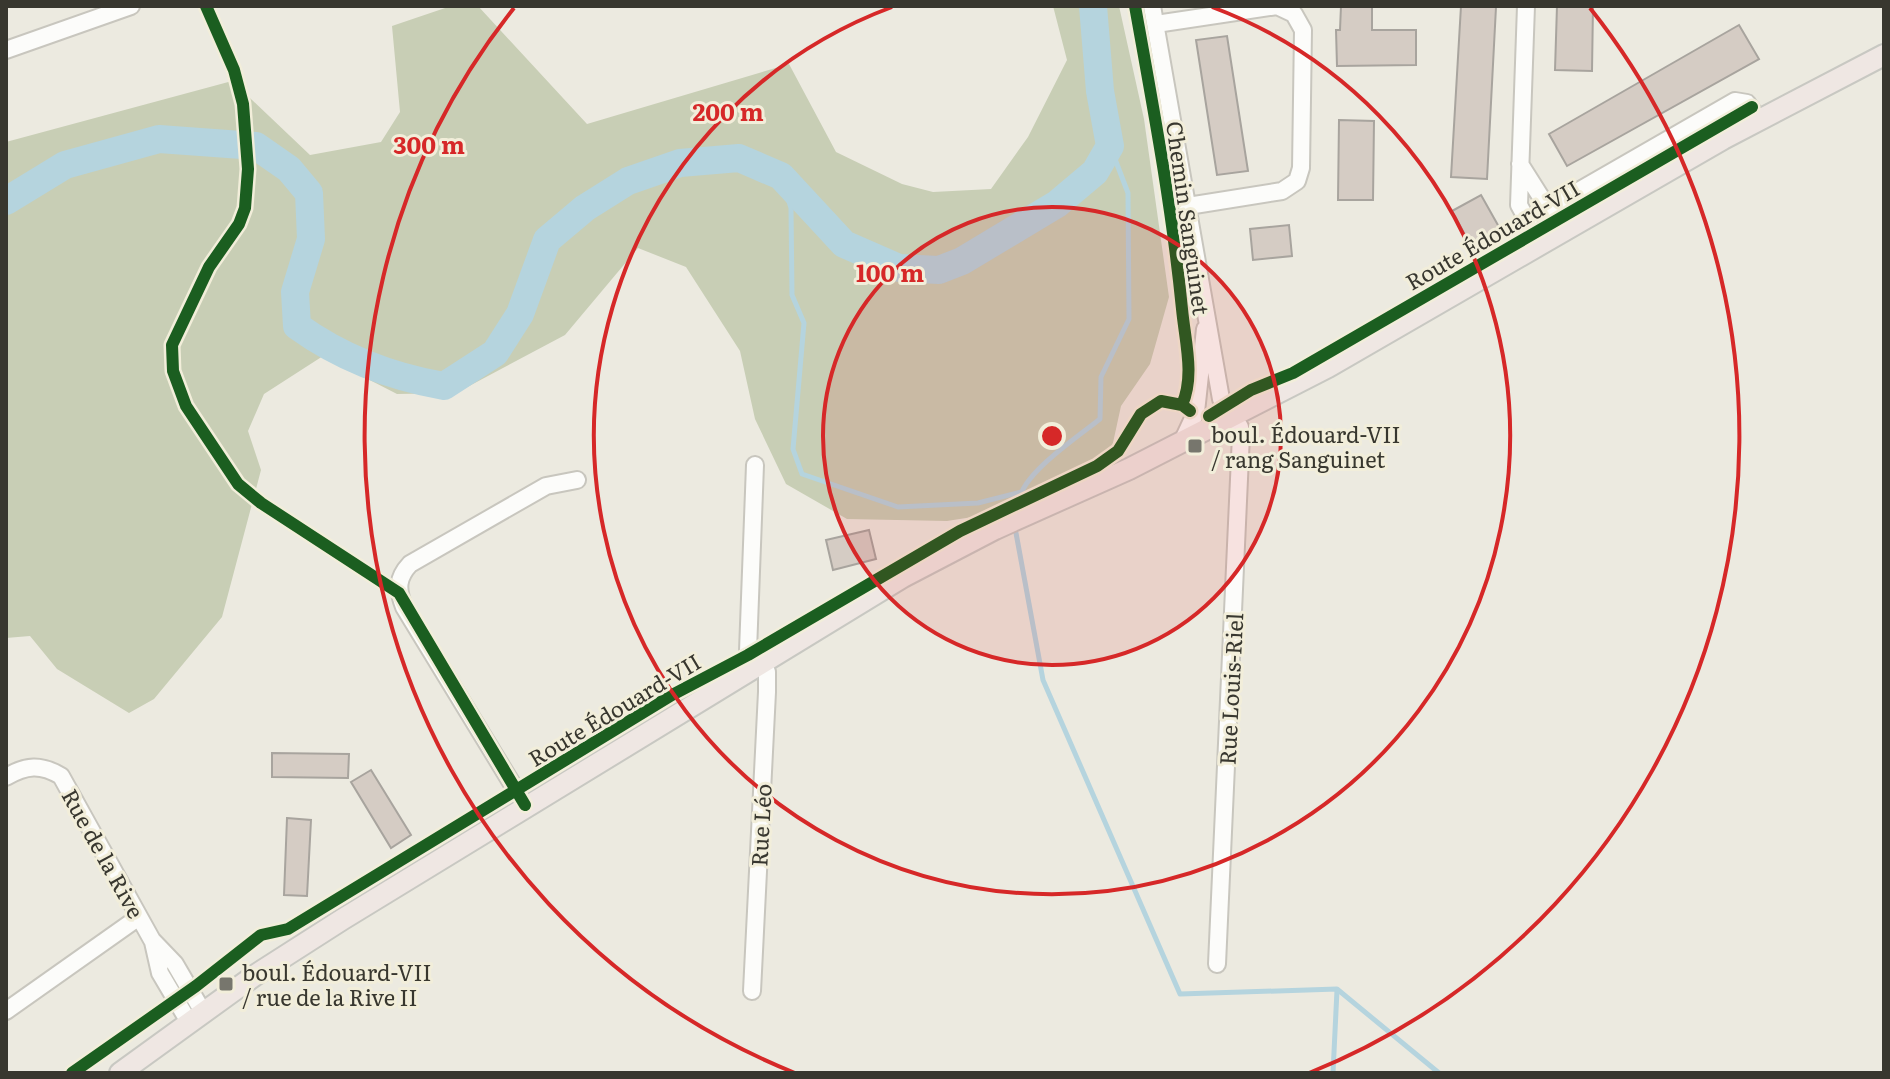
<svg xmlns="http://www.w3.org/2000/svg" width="1890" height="1079" font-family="Literata,serif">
<rect width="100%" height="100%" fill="#eceae0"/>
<path fill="#c8ceb5" d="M451,6H478L587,124L789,64L836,152L902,184L933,192L991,189L1028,137L1067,60L1053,6H1119L1144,119L1169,297L1150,364L1121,406L1111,452L1030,503L998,513L947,521L847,519L786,484L755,419L740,351L686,267L638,248L565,335L456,393L397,394L323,356L264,394L248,431L261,470L222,617L154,699L129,713L57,669L30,636L6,638V142L232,81L310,155L381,142L400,112L392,26Z"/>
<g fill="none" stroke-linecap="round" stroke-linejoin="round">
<path stroke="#b5d4de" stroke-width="5" d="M781,176L791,208L792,295L804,323L793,449L802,474L898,507L978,503L1021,492
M1020,499C1022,474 1080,435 1100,419L1101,377L1129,319L1128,193L1110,146
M1016,533L1043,680L1180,994L1337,989L1439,1073
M1333,1073L1337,990"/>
<path stroke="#b5d4de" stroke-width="28" d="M6,201L65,165L159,139L256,146L289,169L309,193L311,239L295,292L297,326C340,357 392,377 444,386L495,353L520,314L547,240L585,208L628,181L680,163L739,158L781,176L844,244L899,268L939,270L962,261L1057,204L1095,172L1110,146L1100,91L1093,6"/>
</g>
<path fill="#d5ccc4" stroke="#a8a49e" stroke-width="2" d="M1341,6H1372V30H1416V65L1337,66L1336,30H1340Z
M1461,6L1496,7L1487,179L1451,177Z
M1557,6H1593L1592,71L1555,70Z
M1739,25L1759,59L1567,166L1549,134Z
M1227,36L1248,171L1217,175L1196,40Z
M1339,120L1374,121L1373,200H1338Z
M1481,195L1499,227L1470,244L1452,211Z
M1289,225L1292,256L1253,260L1250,229Z
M869,530L876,559L833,570L826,540Z
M272,753L349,754L348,778L272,777Z
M371,770L411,835L391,848L351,782Z
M287,818L311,820L307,896L284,895Z"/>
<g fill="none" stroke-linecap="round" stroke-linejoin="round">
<g stroke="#c8c6be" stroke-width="20">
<path id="minor" d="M1152,6L1221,399L1240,427L1241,435L1217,964
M1526,6L1519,205L1541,245
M1156,24L1277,6L1294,14L1303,30L1301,168L1297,181L1282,191L1188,206
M6,50L131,6
M1520,164L1563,232
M1549,208L1735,101L1747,103L1759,120
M1182,442L1196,412L1205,329
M753,666L748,651L755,465
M6,777C26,765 41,764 61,776L152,940L175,964L203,1012
M525,805L404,607C397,589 397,578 410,564L546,486L577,480
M153,942L160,973L189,1022
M752,991L767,692V672L762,661
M6,1011L139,917"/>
</g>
<g stroke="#c8c8c2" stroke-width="24">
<path id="major" d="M120,1073L254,976L343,919L903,577L995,529L1129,469L1328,367L1723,139L1884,55"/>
</g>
<use href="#minor" stroke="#fcfcfa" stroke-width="16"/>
<use href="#major" stroke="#efe7e3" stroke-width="20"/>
<g stroke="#f2eeda" stroke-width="17">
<path id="cycleway" d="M206,6L234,70L243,104L248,169L245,208L239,224L209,267L172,345L173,371L186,406L238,484L261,503L399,593L525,805
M1135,6C1153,106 1172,207 1182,309C1185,341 1195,376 1182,405L1190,411
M1209,416L1251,390L1293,373L1752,107
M72,1073L196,986L261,935L288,929L672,695L748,655L960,531L1097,466L1118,451L1141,414L1161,401L1182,405"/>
</g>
<use href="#cycleway" stroke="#1b5e20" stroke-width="12"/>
</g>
<circle cx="1052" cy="436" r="229" fill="#d62828" fill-opacity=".12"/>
<g fill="none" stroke="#d62828" stroke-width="4">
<circle cx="1052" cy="436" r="229"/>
<path d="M1212 7A458 458 0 1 1 892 7"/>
<path d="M795 1073A687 687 0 0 1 514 8M1590 8A687 687 0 0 1 1309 1073"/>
</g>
<g fill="#77766d" stroke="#f2eeda" stroke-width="3">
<rect x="1187" y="438" width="16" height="16" rx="4"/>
<rect x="218" y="976" width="16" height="16" rx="4"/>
</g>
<g text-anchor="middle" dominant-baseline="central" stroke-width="6" stroke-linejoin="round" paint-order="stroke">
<g font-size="22" fill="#38372f" stroke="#f2eeda">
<text transform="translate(1189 218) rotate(82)">Chemin Sanguinet</text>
<text transform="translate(1492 234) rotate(-30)">Route Édouard-VII</text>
<text transform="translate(1230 689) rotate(-87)">Rue Louis-Riel</text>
<text transform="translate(614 709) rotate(-31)">Route Édouard-VII</text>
<text transform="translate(760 825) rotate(-87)">Rue Léo</text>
<text transform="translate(104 853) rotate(61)">Rue de la Rive</text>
</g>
<g font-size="22" fill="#38372f" stroke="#f2eeda" text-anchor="start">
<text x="1211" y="433">boul. Édouard-VII<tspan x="1211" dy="25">/ rang Sanguinet</tspan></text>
<text x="242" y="971">boul. Édouard-VII<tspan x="242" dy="25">/ rue de la Rive II</tspan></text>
</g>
</g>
<circle cx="1052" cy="436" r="12" fill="#d62828" stroke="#f2eeda" stroke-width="4"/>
<g font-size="24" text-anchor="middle" font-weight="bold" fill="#d62828" stroke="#f2eeda" stroke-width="6" stroke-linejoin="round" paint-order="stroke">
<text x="728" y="121">200 m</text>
<text x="429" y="154">300 m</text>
<text x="890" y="282">100 m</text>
</g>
<rect width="1890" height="1079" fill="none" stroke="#38372f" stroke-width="16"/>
</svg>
